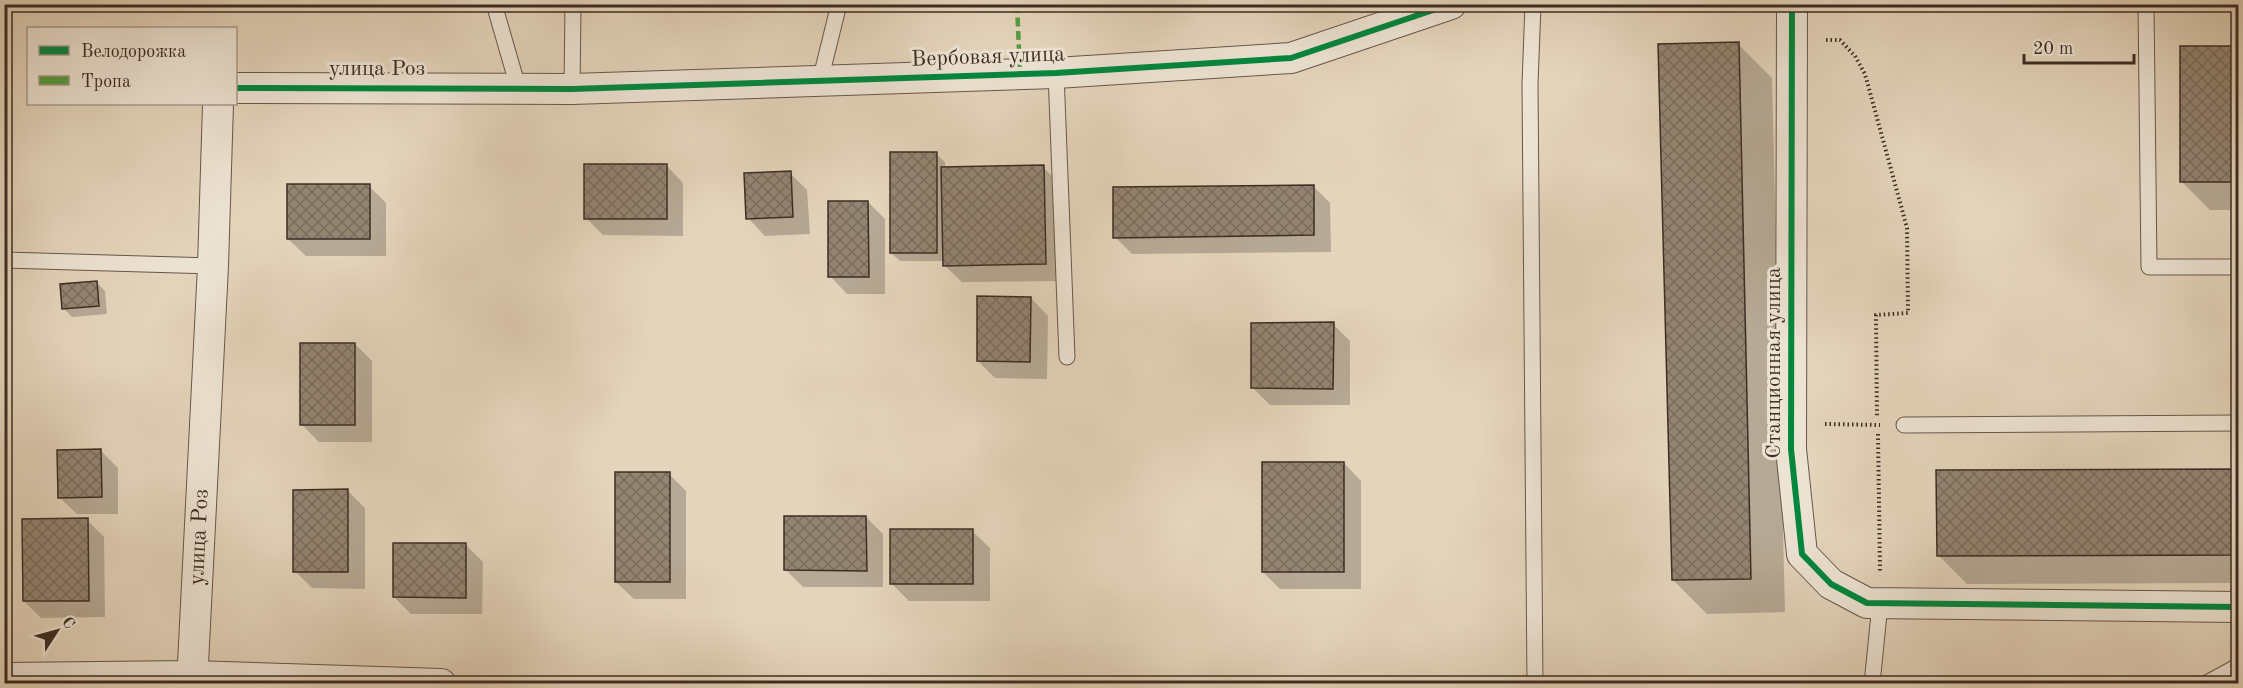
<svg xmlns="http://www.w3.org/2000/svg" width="2243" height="688" font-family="'Old Standard TT',serif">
<defs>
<pattern id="building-cross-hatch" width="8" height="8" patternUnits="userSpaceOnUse" patternTransform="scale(1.5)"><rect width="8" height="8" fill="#948472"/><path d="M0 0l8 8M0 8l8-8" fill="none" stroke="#7a6c5d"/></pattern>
</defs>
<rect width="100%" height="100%" fill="#e4d4bb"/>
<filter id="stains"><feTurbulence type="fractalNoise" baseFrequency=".00333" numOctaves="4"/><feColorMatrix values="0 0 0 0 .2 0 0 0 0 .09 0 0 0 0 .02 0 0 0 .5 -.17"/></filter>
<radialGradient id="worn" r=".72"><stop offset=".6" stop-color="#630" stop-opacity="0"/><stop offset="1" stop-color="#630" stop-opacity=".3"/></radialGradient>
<path fill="#0003" d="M1738,44L1772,78L1785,612L1707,614L1673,580Z
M2181,48H2238V210H2210L2182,182Z
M936,154L945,162V169L1043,167L1060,184L1063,281L962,282L944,265V261H900L891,253Z
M666,165L683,183V236L603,235L586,218Z
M790,173L807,190L810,234L765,236L748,218Z
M369,186L386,203V256H306L288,239Z
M1313,186L1330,203L1331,252L1132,254L1115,237Z
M868,202L885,219V294H847L830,276Z
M97,283L105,291L107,314L72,317L64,309Z
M1031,298L1048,316L1047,379L995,378L978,361Z
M1333,324L1350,341V405H1270L1253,388Z
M355,344L372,361V442H319L302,425Z
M100,450L118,468V514H77L59,497Z
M1344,463L1361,481V589H1280L1263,572Z
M1938,471H2238V583L1967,584L1938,555Z
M669,474L686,491V599H634L616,582Z
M348,491L365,508V589L312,588L295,571Z
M866,517L883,534V587H803L786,570Z
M87,520L104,537L105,617L41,618L24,601Z
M972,531L990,548V601H909L892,584Z
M466,545L483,562L482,614H411L394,597Z"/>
<path fill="url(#building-cross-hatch)" stroke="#3e2d23" stroke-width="1.5" d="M1739,42L1751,579L1672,580L1658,44Z
M2180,46H2238V182H2180Z
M890,152H937V253H890Z
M584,164H667V219H584Z
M1044,165L1046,264L943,266L941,167Z
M791,171L793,217L746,219L744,173Z
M287,184H370V239H287Z
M1314,185V235L1113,238V187Z
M828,201H868L869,277H828Z
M97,281L99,306L62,309L60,284Z
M977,296L1031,297L1030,362L977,361Z
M1334,322L1333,389L1251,388V323Z
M300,343H355V425H300Z
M101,449L102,497L58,498L57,450Z
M1262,462H1344V572H1262Z
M2238,469V555L1937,556L1936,470Z
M615,472H670V582H615Z
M348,489V572H293V490Z
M784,516H866L867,571L784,570Z
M88,518L89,601H23L22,519Z
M890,529H973V584H890Z
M393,543H466V598L393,597Z"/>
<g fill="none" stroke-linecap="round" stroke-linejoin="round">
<g stroke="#685749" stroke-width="17">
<path id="service" d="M494,4L518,87
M1533,4L1530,84L1535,684
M2146,4L2149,267H2238
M1056,73L1067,357
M820,81L839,4
M572,89L573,4
M4,260L213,266
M1904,425L2238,423
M1872,684L1880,604
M2205,684L2238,666"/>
</g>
<g stroke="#685749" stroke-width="32">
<g id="minor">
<path d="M1792,4L1791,449L1802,554L1831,584L1867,603L2238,607"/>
<path d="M236,88L572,89L1056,73L1291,58L1451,4"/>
<path d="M4,678L192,676L441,684"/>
<path id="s1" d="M192,684L213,266L218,104"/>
</g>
</g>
<path stroke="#3e2d23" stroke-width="4" stroke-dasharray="1.5 3" stroke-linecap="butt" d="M1826,40H1840L1855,56L1865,74L1907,228L1908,313L1876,315L1877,418
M1825,424L1880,425
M1878,434L1880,571"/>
<use href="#service" stroke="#ede3d3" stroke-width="15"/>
<use href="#minor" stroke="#ede3d3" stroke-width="30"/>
<path stroke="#539d40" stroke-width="4.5" stroke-dasharray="9 4.5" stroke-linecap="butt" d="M1017,4L1020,74"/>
<g stroke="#ede3d3" stroke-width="10">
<path id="cycleway" d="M1792,4L1791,449L1802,554L1831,584L1867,603L2238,607
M236,88L572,89L1056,73L1291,58L1451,4"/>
</g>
<use href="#cycleway" stroke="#00873e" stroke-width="6"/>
</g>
<g text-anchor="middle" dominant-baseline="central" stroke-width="6" stroke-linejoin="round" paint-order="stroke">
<g font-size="22" fill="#3e2d23" stroke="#ede3d3">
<text transform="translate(988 57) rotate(-2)">Вербовая улица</text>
<text x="377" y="69">улица Роз</text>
<text transform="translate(1774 363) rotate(-90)">Станционная улица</text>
<text stroke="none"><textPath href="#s1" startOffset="147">улица Роз</textPath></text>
</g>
</g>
<rect width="2243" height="688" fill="none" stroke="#e4d4bb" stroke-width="24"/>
<rect x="6" y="6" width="2231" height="676" fill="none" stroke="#3e2d23" stroke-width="3"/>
<rect x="12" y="12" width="2219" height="664" fill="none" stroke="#3e2d23" stroke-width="1.5"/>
<rect x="27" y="27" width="210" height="78" fill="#ede3d3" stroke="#a79a8d" stroke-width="1.5"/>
<rect x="39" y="46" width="30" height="9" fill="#00873e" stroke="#a79a8d" stroke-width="1.5"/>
<text x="81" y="57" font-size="18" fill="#3e2d23">Велодорожка</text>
<rect x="39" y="76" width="30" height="9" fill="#539d40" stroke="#a79a8d" stroke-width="1.5"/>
<text x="81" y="87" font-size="18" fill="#3e2d23">Тропа</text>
<g transform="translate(57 631) rotate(54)" stroke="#ede3d3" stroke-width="4.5" paint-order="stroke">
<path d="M0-4.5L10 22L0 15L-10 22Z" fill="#3e2d23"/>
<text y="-9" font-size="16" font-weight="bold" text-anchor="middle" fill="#3e2d23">С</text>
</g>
<path d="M2024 54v9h110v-9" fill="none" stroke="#3e2d23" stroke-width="3"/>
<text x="2033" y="54" font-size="18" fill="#3e2d23" stroke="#ede3d3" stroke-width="4.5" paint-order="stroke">20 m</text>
<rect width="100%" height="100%" filter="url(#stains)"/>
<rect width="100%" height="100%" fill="url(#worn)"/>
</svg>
